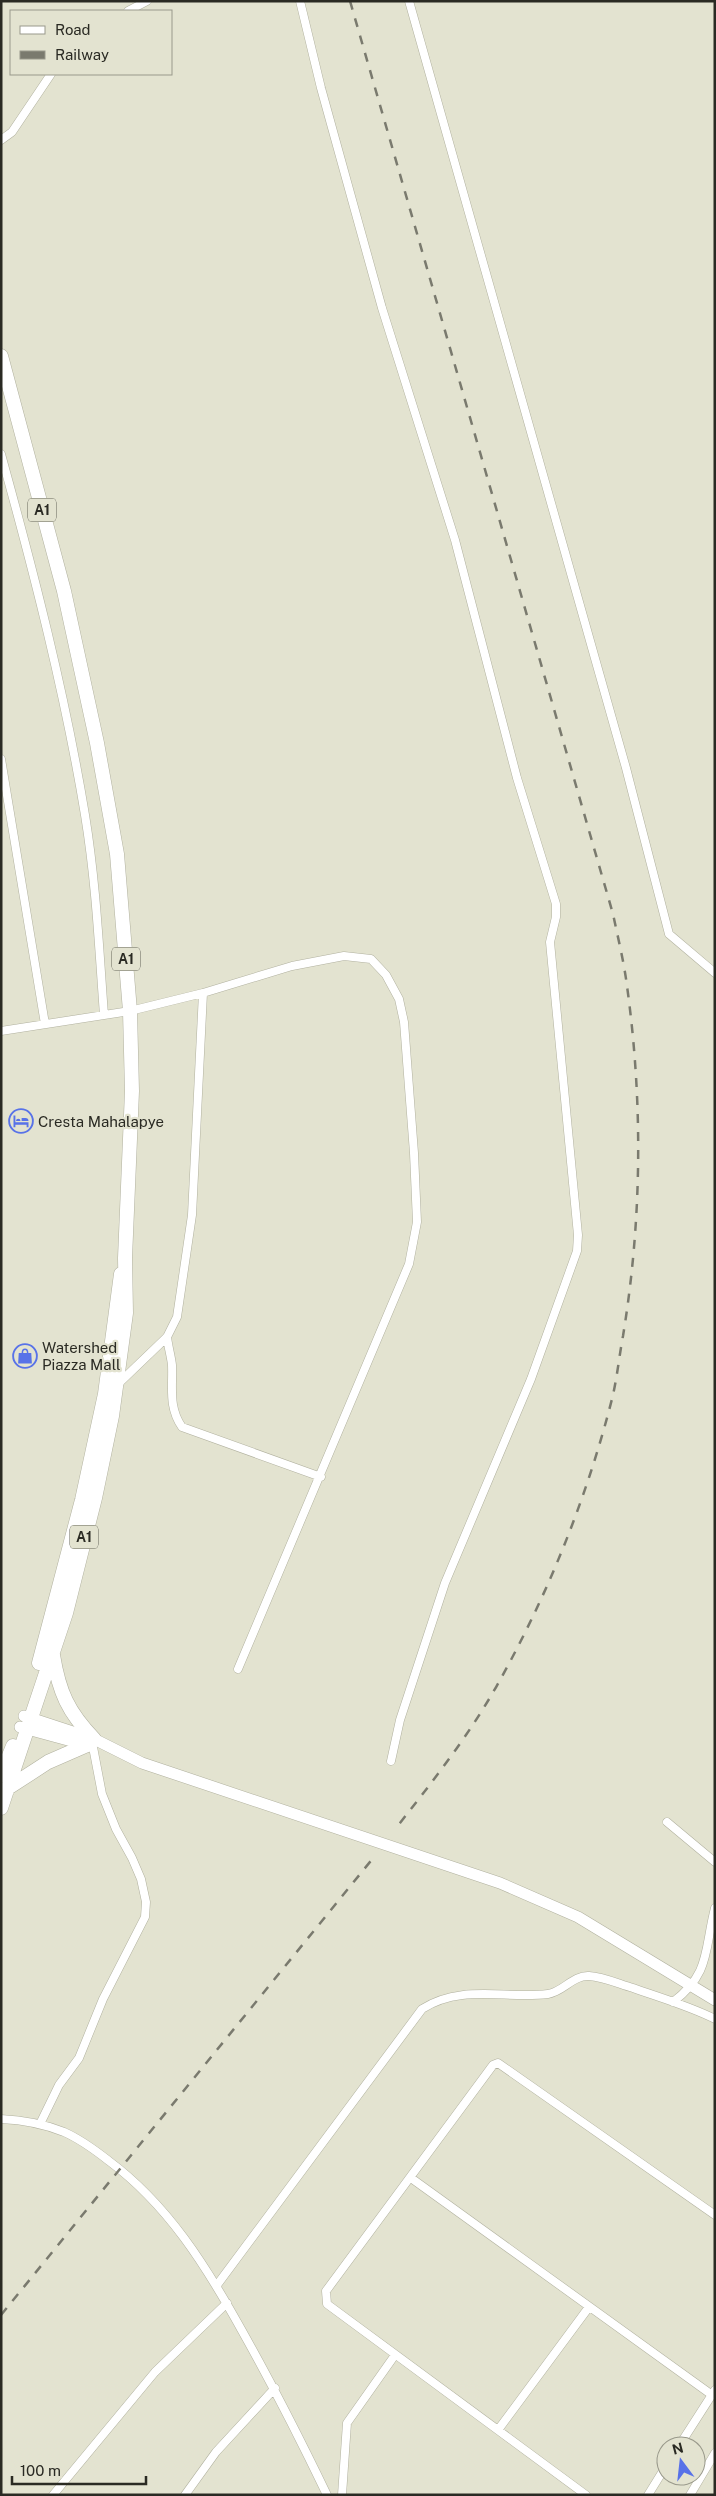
<svg xmlns="http://www.w3.org/2000/svg" width="716" height="2496" font-family="'Public Sans',sans-serif">
<rect width="100%" height="100%" fill="#e3e3d0"/>
<g fill="none" stroke-linecap="round" stroke-linejoin="round">
<g stroke="#b1b19f" stroke-width="9">
<path id="street" d="M300,1L321,88L382,308L455,540L517,778L556,904V917L550,942L578,1235L577,1251L531,1379L445,1583L400,1720L391,1761
M409,1L626,768L669,934L715,973
M128,11L147,1
M1,140L12,132L51,74
M1,454C34,573 65,694 85,815C96,882 99,948 104,1015
M1,759L45,1024
M1,1031L130,1011L203,993L292,966L344,956L371,959L386,975L399,999L404,1022L414,1153L417,1222L409,1264L238,1669
M167,1337C168,1346 171,1356 172,1365C173,1387 168,1407 182,1427L321,1477
M118,1384L167,1337L177,1317L192,1215L203,993
M667,1822L715,1862
M673,2002C711,1973 704,1950 715,1908
M1,2119C23,2120 44,2124 64,2132C80,2139 95,2150 109,2161C168,2205 206,2266 241,2329C272,2384 300,2439 327,2495
M40,2124L59,2085L79,2058L103,1999L145,1917L146,1902L141,1879L132,1858L116,1829L102,1794L93,1747
M411,2178L712,2395
M217,2285L422,2009C461,1984 504,1999 548,1994C563,1992 573,1975 589,1976C604,1977 619,1984 633,1988C661,1998 689,2006 715,2019
M498,2430L589,2307
M679,2446L715,2390
M53,2495L155,2372L227,2303
M185,2495L216,2452L275,2388
M342,2495L347,2423L395,2355
M586,2495L327,2304L326,2291L493,2065L498,2063L715,2215
M648,2495L666,2466
M690,2495L715,2453"/>
</g>
<g stroke="#b1b19f" stroke-width="12">
<path id="secondary" d="M24,1716L94,1739L142,1763L500,1883L578,1917L715,2000
M20,1727L90,1746"/>
</g>
<g stroke="#b1b19f" stroke-width="15">
<path id="highway" d="M1,356L64,591L97,743L117,854L130,1011L132,1091L125,1258L126,1313L112,1416L95,1498L66,1613L1,1808
M53,1655C59,1692 68,1712 94,1739
M39,1663L82,1500L105,1394L121,1274
M1,1775L13,1746
M8,1788L48,1762L87,1745"/>
</g>
<use href="#street" stroke="#fff" stroke-width="8"/>
<use href="#secondary" stroke="#fff" stroke-width="11"/>
<use href="#highway" stroke="#fff" stroke-width="14"/>
<path stroke="#7a7a6e" stroke-width="2.5" stroke-dasharray="9 9" stroke-linecap="butt" d="M350,1L613,914C618,938 624,962 627,986C643,1102 642,1220 623,1336C619,1357 617,1379 612,1399C587,1497 549,1592 500,1680C471,1733 433,1781 396,1828
M1,2315L374,1857"/>
</g>
<defs>
<g id="hotel-ring" transform="scale(1.25)"><circle r="9.5" fill="#e3e3d0" stroke="#5872e8" stroke-width="1.5"/><path d="M-6-4.5h1.5V1H6V5H4.5V3h-9V5H-6ZM-4 0a1.8 1.8 0 1 1 3.6 0ZM.5 0V-2.5h3Q6-2.5 6 0Z" fill="#5872e8"/></g>
<g id="shop-ring" transform="scale(1.25)"><circle r="9.5" fill="#e3e3d0" stroke="#5872e8" stroke-width="1.5"/><path d="M-5-2.5h2.3a2.7 3.5 0 0 1 5.4 0H5L5.5 6h-11ZM-1.5-2.5h3a1.5 2.3 0 0 0-3 0Z" fill="#5872e8"/></g>
</defs>
<g fill-rule="evenodd">
<use href="#hotel-ring" x="21" y="1121"/>
<use href="#shop-ring" x="25" y="1356"/>
</g>
<g text-anchor="middle" dominant-baseline="central" stroke-width="4.5" stroke-linejoin="round" paint-order="stroke">
<g fill="#e3e3d0" stroke="#626257" stroke-width="1">
<rect x="28" y="498.5" width="28" height="23" rx="4"/>
<rect x="112" y="947.5" width="28" height="23" rx="4"/>
<rect x="70" y="1525.5" width="28" height="23" rx="4"/>
</g>
<g font-size="14" font-weight="bold" fill="#2a2a23">
<text x="42" y="510">A1</text>
<text x="126" y="959">A1</text>
<text x="84" y="1537">A1</text>
</g>
<g font-size="15" fill="#2a2a23" stroke="#e3e3d0" text-anchor="start">
<text x="38" y="1121">Cresta Mahalapye</text>
<text x="42" y="1347">Watershed<tspan x="42" dy="17">Piazza Mall</tspan></text>
</g>
</g>
<rect width="716" height="2496" fill="none" stroke="#2a2a23" stroke-width="5"/>
<rect x="10" y="10" width="162" height="65" fill="#e3e3d0" stroke="#99998b"/>
<rect x="20" y="26" width="25" height="8" fill="#ffffff" stroke="#99998b"/>
<text x="55" y="35" font-size="15" fill="#2a2a23">Road</text>
<rect x="20" y="51" width="25" height="8" fill="#7a7a6e" stroke="#99998b"/>
<text x="55" y="60" font-size="15" fill="#2a2a23">Railway</text>
<g transform="translate(681 2461) rotate(345)"><circle r="24" fill="#e3e3d0" stroke="#99998b"/>
<path d="M0-4L9 19L0 12L-9 19Z" fill="#5872e8"/>
<text y="-8" font-size="14" font-weight="bold" text-anchor="middle" fill="#2a2a23">N</text>
</g>
<path d="M12 2476v8h134v-8" fill="none" stroke="#2a2a23" stroke-width="2.5"/>
<text x="20" y="2476" font-size="15" fill="#2a2a23" stroke="#e3e3d0" stroke-width="4" paint-order="stroke">100 m</text>
</svg>
